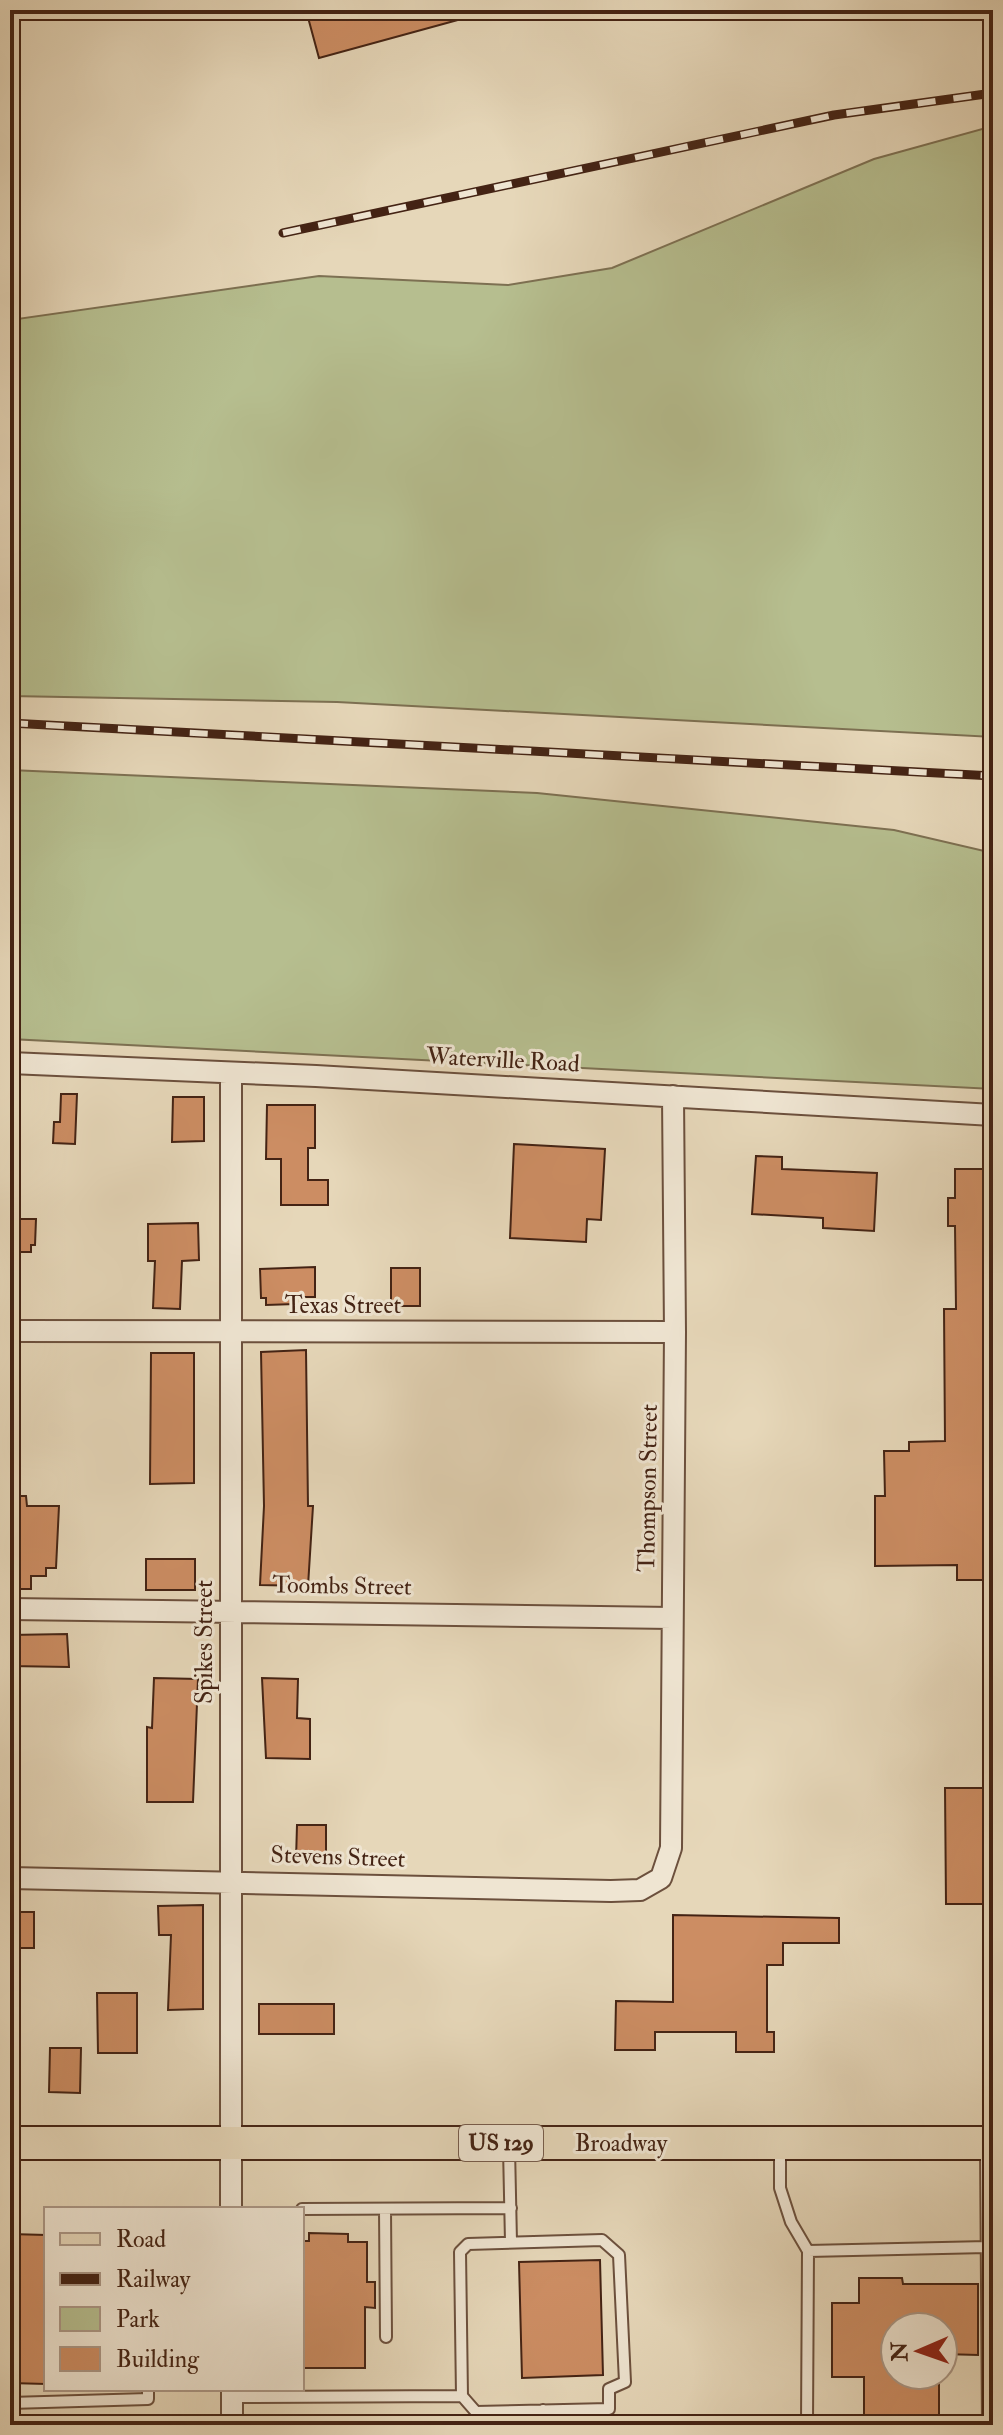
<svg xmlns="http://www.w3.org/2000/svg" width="1003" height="2435" font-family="'IM FELL Double Pica',serif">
<rect width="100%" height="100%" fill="#e6d7b9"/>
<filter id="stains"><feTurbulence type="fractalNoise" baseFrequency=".0025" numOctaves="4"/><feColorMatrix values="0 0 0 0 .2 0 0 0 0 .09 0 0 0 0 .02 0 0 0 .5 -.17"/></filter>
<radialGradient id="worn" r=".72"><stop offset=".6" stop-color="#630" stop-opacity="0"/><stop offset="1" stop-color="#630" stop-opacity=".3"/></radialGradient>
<path fill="#b6be8f" stroke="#7d7052" stroke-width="2" d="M993,126V737L337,702L10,696V320L319,276L508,285L612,268L874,159Z
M10,770L537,793L894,830L993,853V1089L10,1039Z"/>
<path fill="#cc8d63" stroke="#442314" stroke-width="2" d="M306,10H475L476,15L319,58Z
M61,1094H77L75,1144L53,1143L54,1122H60Z
M173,1097H204V1141L172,1142Z
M267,1105H315V1148H308V1180H328V1205H281V1159H266Z
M514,1144L605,1149L601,1220L587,1219L586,1242L510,1238Z
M756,1156L782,1157V1169L877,1173L874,1231L823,1228V1218L752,1214Z
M955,1169H993V1580H957V1565L875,1566V1496H885L884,1451H909V1442L945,1441L944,1309H956L955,1226H948V1198H955Z
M10,1219H36L35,1245H31V1252H10Z
M198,1223L199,1260L182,1261L180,1309L153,1308L155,1261H148V1224Z
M315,1267V1297H295V1304L266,1305V1298H261L260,1269Z
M391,1268H420V1306H391Z
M306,1350L308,1506H313L308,1586L260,1585L264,1506L261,1352Z
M151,1353H194V1483L150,1484Z
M10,1496H26L27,1506H59L56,1568H46V1576H31V1589H10Z
M146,1559H195V1590H146Z
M67,1634L69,1667L10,1666V1635Z
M154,1678L198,1679L193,1802H147V1727L152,1728Z
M262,1678L298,1679L297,1718L310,1719V1759L266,1758Z
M945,1788H993V1904H946Z
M297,1825H326V1860H296Z
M203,1905V2009L168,2010L171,1935H159L158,1906Z
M10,1912H34V1948H10Z
M673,1915L839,1918V1943H783V1965H767V2032H774V2052H736V2032H655V2050H615L616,2001L673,2002Z
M97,1993H137V2053H98Z
M259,2004H334V2034H259Z
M50,2048H81L80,2093L49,2092Z
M309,2233L348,2234V2242H367V2282H375V2308L365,2307V2368H302V2241H309Z
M10,2234L46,2235V2384L10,2383Z
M600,2260L603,2375L522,2378L519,2262Z
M859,2278H902L903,2284H978V2355L943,2354V2327H895V2375H939V2425H864V2377H832V2303H859Z"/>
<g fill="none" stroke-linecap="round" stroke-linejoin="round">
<g stroke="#6c503d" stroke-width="14">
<path id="service" d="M780,2145V2188L791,2222L808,2251L807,2425
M986,2145L988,2425
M509,2148L511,2242
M302,2209L511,2208
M385,2209L386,2337
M808,2251L987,2247
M232,2397L462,2396L460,2252L468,2244L602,2240L619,2255L625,2382L609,2389V2409L476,2412L462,2396
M10,2403L148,2399V2389
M543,2410V2425"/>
</g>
<g stroke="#6c503d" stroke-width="24">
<path id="minor" d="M10,1063L316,1076L993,1115
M231,1074V2209
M10,1331L675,1332
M10,1609L672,1618
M10,1878L611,1891L640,1890L661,1878L671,1848L675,1332L673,1096
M232,2389V2425"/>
</g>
<g stroke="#442314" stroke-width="36">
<path id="primary" d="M10,2143H993"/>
</g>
<use href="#service" stroke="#efe5d2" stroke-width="10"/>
<use href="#minor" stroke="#efe5d2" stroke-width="20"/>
<use href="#primary" stroke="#e6d7b9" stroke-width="32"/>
<g stroke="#442314" stroke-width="9">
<path id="rail" d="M283,233L834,115L993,93
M10,723L993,776"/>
</g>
<use href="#rail" stroke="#efe5d2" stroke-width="6" stroke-dasharray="18" stroke-linecap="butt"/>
</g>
<g text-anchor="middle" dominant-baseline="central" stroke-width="6" stroke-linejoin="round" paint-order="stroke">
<rect fill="#efe5d2" stroke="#775d4d" stroke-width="2" x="459" y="2125" width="84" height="36" rx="6"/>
<g font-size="22" font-weight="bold" fill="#442314">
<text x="501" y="2143">US 129</text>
</g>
<g font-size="24" fill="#442314" stroke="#efe5d2">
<text transform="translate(503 1060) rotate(3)">Waterville Road</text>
<text x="343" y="1305">Texas Street</text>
<text transform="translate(648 1488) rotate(-89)">Thompson Street</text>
<text transform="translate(342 1586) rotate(1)">Toombs Street</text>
<text transform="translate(204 1642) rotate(-90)">Spikes Street</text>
<text transform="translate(338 1857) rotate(2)">Stevens Street</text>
<text x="621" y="2143">Broadway</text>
</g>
</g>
<rect width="1003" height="2435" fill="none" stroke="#e6d7b9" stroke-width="40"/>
<rect x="12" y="12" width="979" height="2411" fill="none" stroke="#442314" stroke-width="4"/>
<rect x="20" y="20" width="963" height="2395" fill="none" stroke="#442314" stroke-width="2"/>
<rect x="44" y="2207" width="260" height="184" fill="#efe5d2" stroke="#ab9786" stroke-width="2"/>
<rect x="60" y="2233" width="40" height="12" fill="#e6d7b9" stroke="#ab9786" stroke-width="2"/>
<text x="116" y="2247" font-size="24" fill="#442314">Road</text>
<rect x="60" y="2273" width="40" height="12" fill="#442314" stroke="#ab9786" stroke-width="2"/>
<text x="116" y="2287" font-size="24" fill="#442314">Railway</text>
<rect x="60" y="2307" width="40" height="24" fill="#b6be8f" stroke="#ab9786" stroke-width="2"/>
<text x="116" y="2327" font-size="24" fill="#442314">Park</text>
<rect x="60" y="2347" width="40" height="24" fill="#cc8d63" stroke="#ab9786" stroke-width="2"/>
<text x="116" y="2367" font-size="24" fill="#442314">Building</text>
<g transform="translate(919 2351) rotate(268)"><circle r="38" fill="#efe5d2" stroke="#ab9786" stroke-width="2"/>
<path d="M0-6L14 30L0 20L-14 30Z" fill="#8f2418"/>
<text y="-12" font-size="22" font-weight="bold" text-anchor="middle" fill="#442314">N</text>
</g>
<rect width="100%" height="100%" filter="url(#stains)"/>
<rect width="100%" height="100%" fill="url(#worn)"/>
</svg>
